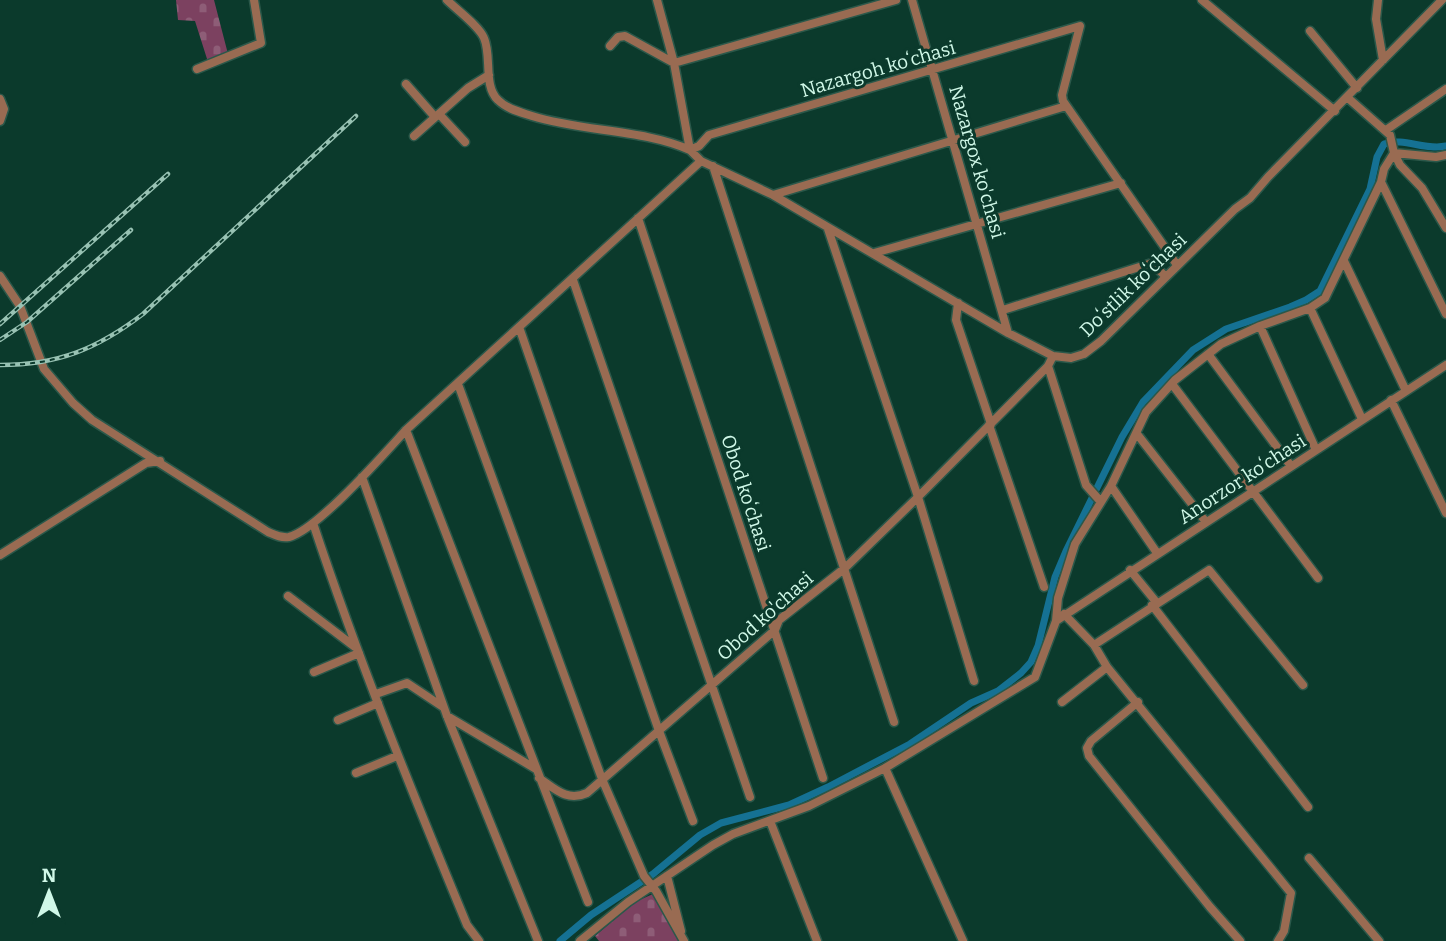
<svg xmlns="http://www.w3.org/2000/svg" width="1446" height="941" font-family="Bitter,serif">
<defs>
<pattern id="cemetery-stones" width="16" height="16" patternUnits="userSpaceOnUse" patternTransform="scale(1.75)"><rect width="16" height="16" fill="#7c4160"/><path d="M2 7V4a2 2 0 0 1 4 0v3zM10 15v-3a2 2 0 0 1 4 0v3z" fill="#8e5d77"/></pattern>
</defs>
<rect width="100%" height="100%" fill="#0b3a2c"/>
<path fill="url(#cemetery-stones)" d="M176,0H214L228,54L208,62L195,21L178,20Z
M653,894L681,941H599L595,936L635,902Z"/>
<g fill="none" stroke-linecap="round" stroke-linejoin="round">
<path stroke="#157193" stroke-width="7" d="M560,941L591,915L653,874L700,835L721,823L789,805L828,787L910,744L971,703L998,691L1021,673L1031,662L1038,646L1055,577L1066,551L1122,437L1143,402L1193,350L1226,329L1290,307L1306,300L1320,291L1370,189L1377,157L1384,144C1404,137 1425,151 1446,146"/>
<g stroke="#2b584a" stroke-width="11">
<path id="minor" d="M447,0C457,10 479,26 484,38C492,56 483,86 498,100C507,109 520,112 532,116C583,132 643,129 690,150L699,146L709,135L1080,26L1062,95L1063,101L1177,265
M657,0L674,63L690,150L701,161
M912,0L1008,333
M1202,0L1335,111
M1378,0L1376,19L1383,60
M1310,31L1357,88
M610,46L618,37L625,36L674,63L896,0
M197,69L261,43L254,0
M406,84L435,117
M1348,98L1390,135L1394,153L1400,165L1422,188L1446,228
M0,99L4,109L0,121
M439,114L465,142
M1386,130L1446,89
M414,136L468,88L489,75
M1394,153L1436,157L1446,155
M713,166L894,722
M1381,182L1446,314
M773,195L1066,106
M638,218L823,778
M828,229L918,497L974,681
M874,253L1121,183
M1344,261L1406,391
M0,276L20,306L44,369L73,403L92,420L268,532C275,535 280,538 289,537C317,530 384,454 406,430L701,161L773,195L1008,333L1053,356L1071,358L1084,354L1101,341L1235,209L1250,198L1268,177L1442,0
M573,280L750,797
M958,303L956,320L991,424
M1310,308L1362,419
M1003,310L1152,263L1165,276
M1260,326L1316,450
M519,327L659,731L693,821
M1208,354L1291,466
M1048,366L1086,485L1101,502
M458,384L602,779L644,876L656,891L684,941
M1172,384L1318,578
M1391,400L1446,513
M989,425L1044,587
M406,430L588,902
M1137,434L1206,522
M362,477L447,716L538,941
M1111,486L1157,553
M313,523C358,659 412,792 467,925L479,941
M0,555L146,463L160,461
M1130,570L1157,603
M288,596L355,647
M1152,605L1308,807
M1064,614L1094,645L1107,667L1291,893L1284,931L1278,941
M1056,621L1446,365
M1094,645L1209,570L1303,685
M314,672L359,653
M376,694L407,683L443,707
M1062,702L1107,667
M1138,702L1091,741L1087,748L1089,756L1210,907L1240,941
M447,716L536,769
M338,720L378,703
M885,768L963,941
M356,773L397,756
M539,778C555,789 567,802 587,793L775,630L779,620L845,568L918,497L1048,366L1053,356
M770,821L817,941
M1309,858L1379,941
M667,876L681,931
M580,941L628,902L713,845L733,834L809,806L885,768L1035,677L1056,621L1058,598L1075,544L1111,486L1146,412L1175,380L1221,344L1260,326L1310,308L1325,298L1381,182L1384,169L1394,153"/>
</g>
<use href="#minor" stroke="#996b52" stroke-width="8"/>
<g stroke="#98c2b3" stroke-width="4.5">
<path id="rail" d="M0,324L168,174
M0,340L27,322L131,230
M0,365C58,365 97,349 143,314L356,116"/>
</g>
<use href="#rail" stroke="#0b3a2c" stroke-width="2" stroke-dasharray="5" stroke-linecap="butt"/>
</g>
<g text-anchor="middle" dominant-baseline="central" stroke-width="6" stroke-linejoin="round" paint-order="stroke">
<g font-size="19" fill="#d0f8e8" stroke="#0b3a2c">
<text transform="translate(878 69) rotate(-16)">Nazargoh koʻchasi</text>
<text transform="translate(977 162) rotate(74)">Nazargox ko'chasi</text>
<text transform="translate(1133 285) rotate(-44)">Doʻstlik koʻchasi</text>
<text transform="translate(1242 479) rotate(-33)">Anorzor koʻchasi</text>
<text transform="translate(746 493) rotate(72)">Obod koʻchasi</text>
<text transform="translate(765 616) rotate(-42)">Obod ko'chasi</text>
</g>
</g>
<g transform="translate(49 892)" stroke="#0b3a2c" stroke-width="5" paint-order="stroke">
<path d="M0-5L12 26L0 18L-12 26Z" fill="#d0f8e8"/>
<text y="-10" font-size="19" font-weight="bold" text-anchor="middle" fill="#d0f8e8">N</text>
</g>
</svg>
